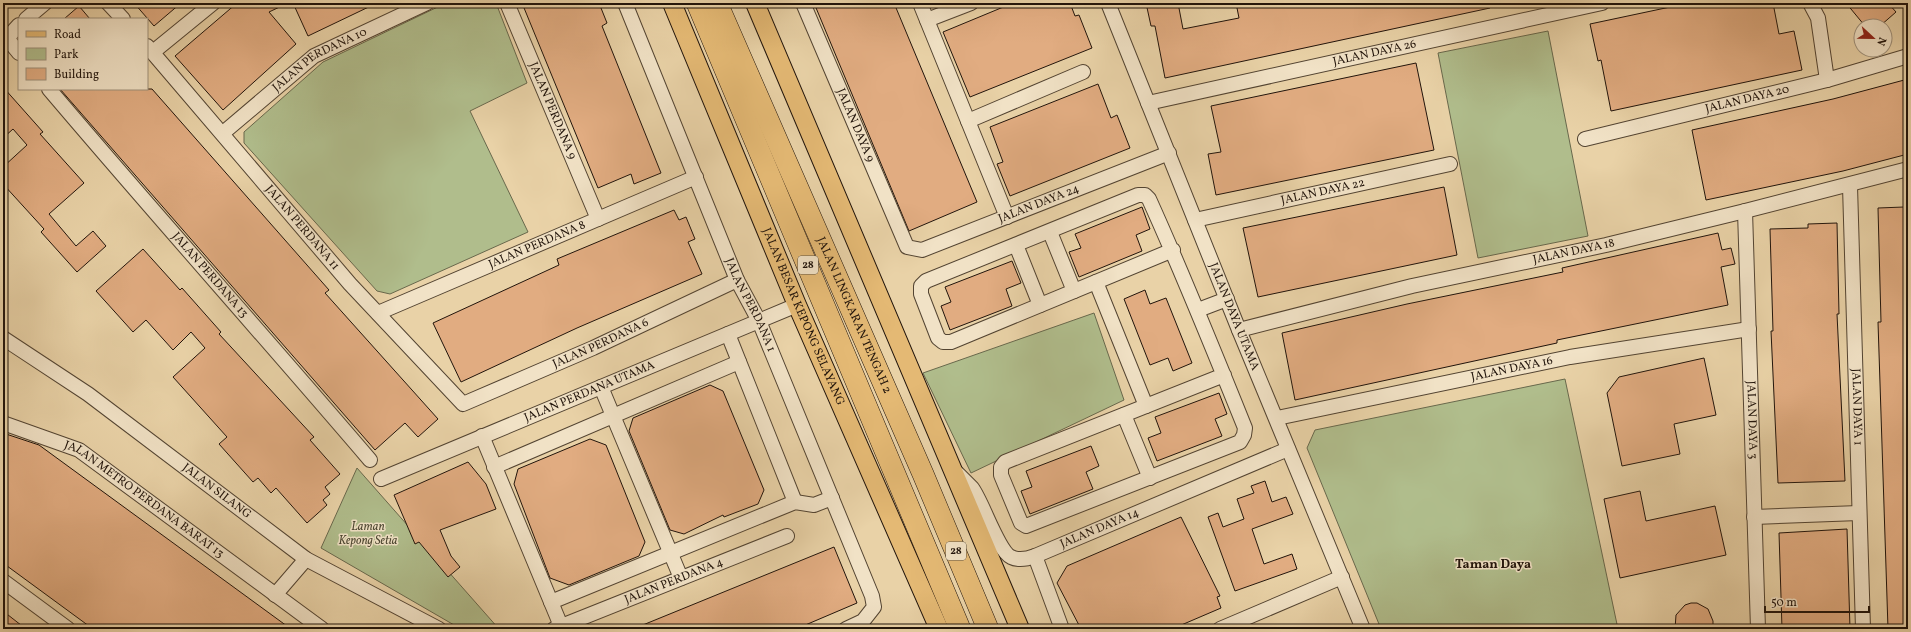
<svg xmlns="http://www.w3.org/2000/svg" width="1911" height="632" font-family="Vollkorn,serif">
<rect width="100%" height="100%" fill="#e9d2a7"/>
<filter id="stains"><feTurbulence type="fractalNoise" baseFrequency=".005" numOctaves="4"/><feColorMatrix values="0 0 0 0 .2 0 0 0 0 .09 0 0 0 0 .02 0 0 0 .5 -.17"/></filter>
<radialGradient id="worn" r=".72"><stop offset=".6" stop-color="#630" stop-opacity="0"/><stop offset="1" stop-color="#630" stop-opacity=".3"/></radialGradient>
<path fill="#b0bd8c" stroke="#68684c" d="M446,3H496L527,83L470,111L528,232L390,294L377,291L244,143V132L323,62Z
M1548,31L1588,236L1478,258L1438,53Z
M1094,313L1124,400L971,473L923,373Z
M1565,379L1618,629H1381L1307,448L1315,430Z
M357,468L499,629H461L321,548Z"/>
<path fill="#e1ac81" stroke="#21140b" d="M134,3H181L154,26Z
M237,3H288L269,12L296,44L223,110L175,56Z
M293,3H377L308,36Z
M522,3H599L607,23L602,26L661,173L634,184L631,174L598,188Z
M814,3H894L977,202L909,231Z
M1013,3H1070L1075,16L1079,15L1092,48L970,97L943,32Z
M1146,3H1178L1183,29L1239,18L1236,3H1490V8L1165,78L1155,26H1151Z
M1689,3H1773L1779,34L1794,31L1802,70L1611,111L1601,60L1598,61L1590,24Z
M1846,3H1888L1896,12L1880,26H1865Z
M79,6L90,19H64Z
M1416,63L1434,150L1216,195L1208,154L1221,152L1211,106Z
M1908,79V154L1843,171L1706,200L1692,130L1833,99Z
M1098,84L1111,118L1117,115L1130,148L1010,196L997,164L1003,162L990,127Z
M3,87L43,132L40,134L84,183L49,214L76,246L93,231L106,246L77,272L41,232L44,229L3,184V167L27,145L13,129L3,138Z
M60,89H152L329,290L325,293L438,419L418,437L405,423L375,450Z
M1444,187L1457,255L1258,297L1243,228Z
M1142,207L1150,229L1136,235L1142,251L1079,277L1069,252L1081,248L1075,234Z
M1904,207L1908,327V629H1888L1878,322H1881L1878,208Z
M674,210L679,220L686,217L695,239L688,242L702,274L577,328L461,382L433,323L559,265L557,259Z
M1837,223L1839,314H1837L1845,481L1778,483L1771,331H1773L1770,229L1808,228V224Z
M1718,233L1722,250L1731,248L1735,264L1721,267L1728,305L1557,340V343L1295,400L1282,333L1407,304L1563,272L1562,268Z
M143,249L180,290L182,288L221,332L219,334L314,437L310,440L340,474L325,487L330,494L323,500L327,505L307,523L276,488L271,493L258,478L253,482L219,444L227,437L173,377L205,348L191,332L173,350L146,320L133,332L96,291Z
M1012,261L1021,283L1006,289L1012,306L950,330L941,306L951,302L945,287Z
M1145,290L1150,304L1166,298L1192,363L1173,371L1168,358L1150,365L1124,299Z
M1704,358L1716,415L1674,424L1680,454L1622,466L1607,393L1619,377Z
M710,385L723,391L764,490L758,504L724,517L723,515L684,534L670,530L629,431L633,418Z
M1219,393L1227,414L1215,419L1222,436L1157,461L1148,438L1161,433L1155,417Z
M3,433L39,445L291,629H93L3,563Z
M590,439L606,445L645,542L639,556L569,585L550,578L514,484L518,469Z
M1091,446L1099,466L1086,472L1093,489L1030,514L1021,491L1032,487L1026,471Z
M468,462L486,484L496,509L440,530L451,556L460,567L448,577L419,542L415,544L394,495Z
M1265,481L1272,502L1286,497L1293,514L1252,529L1264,564L1292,554L1297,569L1235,591L1208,517L1218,513L1223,527L1244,519L1237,499L1254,493L1251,486Z
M1640,491L1646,521L1715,506L1726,555L1620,578L1604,499Z
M1181,517L1220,596L1217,597L1221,608L1172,629H1081L1057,583L1067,566Z
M1847,529L1850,629H1782L1779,533Z
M834,547L857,603L796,629H633Z
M1691,603H1697L1708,609L1713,621V629H1675L1676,615L1685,605Z
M3,611L26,629H3Z"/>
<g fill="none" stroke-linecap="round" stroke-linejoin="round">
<g stroke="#534432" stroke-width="16">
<g id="minor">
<path d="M108,3L123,19"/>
<path id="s1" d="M507,3L598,219"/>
<path id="s2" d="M625,3L737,280L759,321L872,596L874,607L863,621L846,629"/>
<path id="s3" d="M803,3L907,247L922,250L1169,153"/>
<path d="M920,3L1007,217"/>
<path id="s4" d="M1108,3L1239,330L1363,629"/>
<path d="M1810,3L1818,18L1827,80"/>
<path d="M26,19L45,3"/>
<path d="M927,20L971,3"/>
<path d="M19,25L9,36L10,42L19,53"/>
<path id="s5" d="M147,46L350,284L463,404L593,348L737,280"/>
<path d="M153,52L213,3"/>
<path id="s6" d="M49,89C155,214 264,336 370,460"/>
<path id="s7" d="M1148,103L1602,3"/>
<path d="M968,121L1083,72"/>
<path id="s8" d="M223,133L314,56L427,3"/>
<path id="s9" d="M1585,139L1827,80L1908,56"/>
<path id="s10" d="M1850,186L1863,629"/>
<path id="s11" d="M1745,211L1758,629"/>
<path id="s12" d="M1195,220L1450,164"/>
<path d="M1050,232L1074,291"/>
<path d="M1016,245L1040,305"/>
<path d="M1173,250L951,342H943L938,338L921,294V286L926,281L1138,195H1145L1149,199C1183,274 1214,351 1245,428L1244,435L1240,442L1026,526L1021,523L1001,475V467L1005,462L1224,375"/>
<path d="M1096,282L1146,406"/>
<path d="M1198,310L1227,299"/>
<path id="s13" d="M378,313L696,177"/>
<path id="s14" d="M1239,330L1412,286L1606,245L1745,211L1908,169"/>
<path d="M728,334L795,502"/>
<path id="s15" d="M3,338L88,394L306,559L439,629"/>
<path d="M601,387L681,578"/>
<path d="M1124,415L1150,478"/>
<path id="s16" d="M1277,418L1570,357L1749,329"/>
<path id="s17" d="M3,423L79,450L322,629"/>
<path d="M482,436L561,626"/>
<path d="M494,467L739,362"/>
<path id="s18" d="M957,473C962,478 967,483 972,488C983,503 998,551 1011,557C1019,561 1027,559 1035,556L1288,449"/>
<path id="s19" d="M381,479L797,305"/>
<path d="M1754,517L1859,513"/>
<path d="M1035,556L1062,629"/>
<path d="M3,581L68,629"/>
<path d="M275,595L306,559"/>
<path d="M551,602L795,502L814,505L832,498"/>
<path id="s20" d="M554,629L787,536"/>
<path d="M1220,629L1342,577"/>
</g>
</g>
<g stroke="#21140b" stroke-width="20">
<g id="major">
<path id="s21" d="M672,3L797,305L939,629"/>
<path d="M755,3L1020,629"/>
</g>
</g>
<g stroke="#21140b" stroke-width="22">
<g id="highway">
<path d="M697,3L960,629"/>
<path id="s22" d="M717,3L923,474L988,629"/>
</g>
</g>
<use href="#minor" stroke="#f1e2c6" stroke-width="14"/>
<use href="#major" stroke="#e4b974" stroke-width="18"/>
<use href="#highway" stroke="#e4b974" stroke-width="21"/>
</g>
<g text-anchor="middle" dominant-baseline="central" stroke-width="3" stroke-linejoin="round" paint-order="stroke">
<g fill="#f1e2c6" stroke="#5f5243" stroke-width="1">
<rect x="798" y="256" width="20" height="18" rx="3"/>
<rect x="946" y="542" width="20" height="18" rx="3"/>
</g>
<g font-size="11" font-weight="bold" fill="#21140b">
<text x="808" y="265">28</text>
<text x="956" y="551">28</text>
</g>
<g font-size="12" fill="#21140b" stroke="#f1e2c6">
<text stroke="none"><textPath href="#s7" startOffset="232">JALAN DAYA 26</textPath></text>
<text stroke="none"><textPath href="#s8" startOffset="122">JALAN PERDANA 10</textPath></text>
<text stroke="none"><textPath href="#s9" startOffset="167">JALAN DAYA 20</textPath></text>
<text stroke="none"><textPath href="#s1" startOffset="117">JALAN PERDANA 9</textPath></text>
<text stroke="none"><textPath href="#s3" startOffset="133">JALAN DAYA 9</textPath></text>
<text stroke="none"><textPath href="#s12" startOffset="131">JALAN DAYA 22</textPath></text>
<text stroke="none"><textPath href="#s3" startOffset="406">JALAN DAYA 24</textPath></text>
<text stroke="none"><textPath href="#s5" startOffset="239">JALAN PERDANA 11</textPath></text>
<text stroke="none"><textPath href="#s13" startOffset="173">JALAN PERDANA 8</textPath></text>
<text stroke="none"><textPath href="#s14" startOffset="344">JALAN DAYA 18</textPath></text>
<text stroke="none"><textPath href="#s6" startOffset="246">JALAN PERDANA 13</textPath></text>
<text stroke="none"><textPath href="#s2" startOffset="327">JALAN PERDANA 1</textPath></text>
<text stroke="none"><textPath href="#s22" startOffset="341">JALAN LINGKARAN TENGAH 2</textPath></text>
<text stroke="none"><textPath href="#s4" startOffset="338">JALAN DAYA UTAMA</textPath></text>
<text stroke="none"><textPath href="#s21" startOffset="340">JALAN BESAR KEPONG SELAYANG</textPath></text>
<text stroke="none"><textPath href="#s5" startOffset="628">JALAN PERDANA 6</textPath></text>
<text stroke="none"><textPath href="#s16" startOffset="240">JALAN DAYA 16</textPath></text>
<text stroke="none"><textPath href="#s19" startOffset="226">JALAN PERDANA UTAMA</textPath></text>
<text stroke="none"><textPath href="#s10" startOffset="221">JALAN DAYA 1</textPath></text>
<text stroke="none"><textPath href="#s11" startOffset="209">JALAN DAYA 3</textPath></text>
<text stroke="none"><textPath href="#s15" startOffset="263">JALAN SILANG</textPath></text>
<text stroke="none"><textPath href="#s17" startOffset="162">JALAN METRO PERDANA BARAT 13</textPath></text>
<text stroke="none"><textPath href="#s18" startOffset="196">JALAN DAYA 14</textPath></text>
<text stroke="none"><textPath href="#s20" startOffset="129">JALAN PERDANA 4</textPath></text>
</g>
<g font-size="12" font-style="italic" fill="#4c4732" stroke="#f1e2c6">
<text x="368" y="527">Laman<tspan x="368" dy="14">Kepong Setia</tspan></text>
</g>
<g font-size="13" font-weight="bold" fill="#21140b" stroke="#f1e2c6">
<text x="1493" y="565">Taman Daya</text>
</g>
</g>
<rect width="1911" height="632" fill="none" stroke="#e9d2a7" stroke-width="16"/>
<rect x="4" y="4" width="1903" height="624" fill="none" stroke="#21140b" stroke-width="2"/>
<rect x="8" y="8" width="1895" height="616" fill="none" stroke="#21140b"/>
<rect x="18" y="18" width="130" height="72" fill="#f1e2c6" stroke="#9e907b"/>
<rect x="26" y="31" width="20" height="6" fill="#e4b974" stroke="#9e907b"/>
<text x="54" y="38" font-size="12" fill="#21140b">Road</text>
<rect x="26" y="48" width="20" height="12" fill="#b0bd8c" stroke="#9e907b"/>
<text x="54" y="58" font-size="12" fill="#21140b">Park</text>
<rect x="26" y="68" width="20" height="12" fill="#e1ac81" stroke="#9e907b"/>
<text x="54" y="78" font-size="12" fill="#21140b">Building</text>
<g transform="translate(1873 38) rotate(112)"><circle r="19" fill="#f1e2c6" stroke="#9e907b"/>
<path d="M0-3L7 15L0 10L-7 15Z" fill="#8f2418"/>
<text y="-6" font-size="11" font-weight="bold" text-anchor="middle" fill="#21140b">N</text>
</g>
<path d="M1765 606v6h104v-6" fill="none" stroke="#21140b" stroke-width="2"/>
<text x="1771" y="606" font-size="12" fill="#21140b" stroke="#f1e2c6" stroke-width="3" paint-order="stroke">50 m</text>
<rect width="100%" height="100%" filter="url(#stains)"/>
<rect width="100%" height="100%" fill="url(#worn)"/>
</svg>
